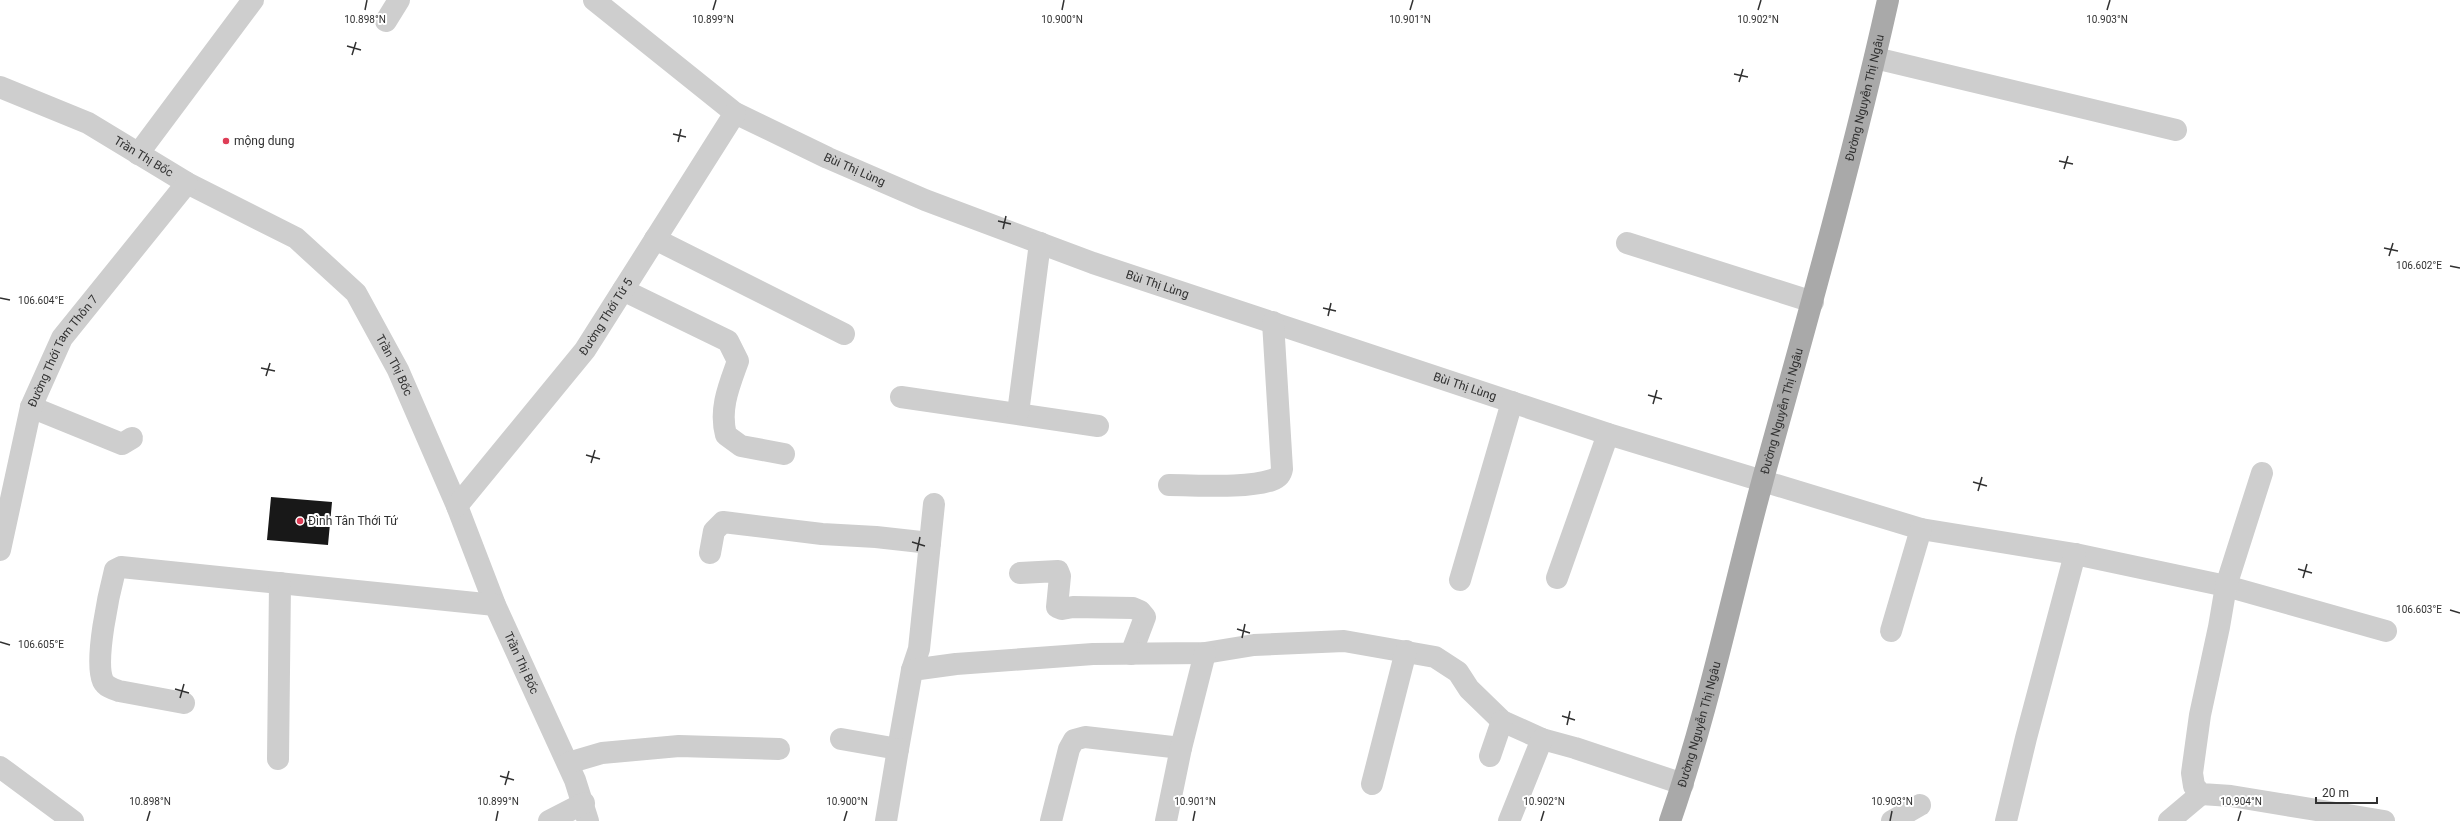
<svg xmlns="http://www.w3.org/2000/svg" width="2460" height="821" font-family="Roboto,sans-serif">
<rect width="100%" height="100%" fill="#fff"/>
<path fill="#181818" d="M271,497L332,502L328,545L267,540Z"/>
<g fill="none" stroke-linecap="round" stroke-linejoin="round">
<g stroke="#cecece" stroke-width="22">
<path id="s1" d="M594,0L735,113L828,158L925,200L1093,263L1608,434L1921,529L2075,554L2226,586L2386,631"/>
<path d="M386,21L399,0"/>
<path d="M1875,58L2176,130"/>
<path id="s2" d="M0,87L88,123L187,183L296,238L356,293L398,370L457,506L495,605L575,780L588,821"/>
<path d="M138,154L253,0"/>
<path d="M655,239L844,334"/>
<path d="M1627,243L1813,302"/>
<path d="M623,290L728,341L738,361C729,386 719,409 726,435L741,446L784,454"/>
<path d="M901,397L1098,426"/>
<path d="M31,407L122,444L132,438"/>
<path d="M1018,413L1040,243"/>
<path d="M2262,473L2226,586L2219,627L2200,715L2192,773L2194,786L2201,794L2231,796L2384,821"/>
<path d="M1169,485C1198,485 1246,489 1272,480C1278,478 1281,475 1282,469L1273,322"/>
<path id="s3" d="M457,506L585,350L735,113"/>
<path id="s4" d="M0,550L31,407L62,338L187,183"/>
<path d="M710,553L714,531L723,522L822,534L876,537L930,543"/>
<path d="M1020,573L1058,571L1060,576L1057,607L1062,609L1073,607L1133,608L1140,611L1145,617L1131,654"/>
<path d="M1557,578L1608,434"/>
<path d="M1460,580L1512,402"/>
<path d="M1891,631L1921,529"/>
<path d="M912,670L919,649L934,504"/>
<path d="M184,703L119,691C113,689 106,687 103,681C94,661 109,593 115,570L121,567L495,605"/>
<path d="M841,739L898,749L912,670L956,664L1093,654L1205,653L1254,645L1344,641L1435,657L1458,672L1469,689L1502,721L1542,739L1575,748L1683,784"/>
<path d="M1490,756L1502,721"/>
<path d="M278,759L280,583"/>
<path d="M568,763L602,753L679,746L779,749"/>
<path d="M0,767L73,821"/>
<path d="M1372,784L1406,651"/>
<path d="M549,821L584,803"/>
<path d="M886,821L898,749"/>
<path d="M1051,821L1069,749L1074,740L1085,737L1181,748"/>
<path d="M1166,821L1181,748L1205,653"/>
<path d="M1509,821L1542,739"/>
<path d="M1892,821L1920,805"/>
<path d="M2006,821L2026,738L2075,554"/>
<path d="M2169,821L2201,794"/>
</g>
<path stroke="#a9a9a9" stroke-width="22" id="s5" d="M1670,821C1709,709 1732,593 1763,479C1807,320 1852,161 1888,0"/>
</g>
<path fill="none" stroke="#313131" stroke-width="1.5" d="M365,10L367,0M713,10L716,0M1062,10L1064,0M1410,10L1413,0M1758,10L1761,0M2107,10L2110,0M347,46L361,50M352,55L356,42M1734,74L1748,77M1739,82L1743,69M673,134L686,137M678,142L681,129M2059,161L2073,164M2064,169L2068,156M998,221L1011,224M1003,229L1006,216M2384,248L2398,251M2389,256L2393,243M2450,266L2460,268M0,298L10,300M1323,308L1336,311M1328,316L1331,303M261,368L275,371M266,376L270,363M1648,395L1662,399M1653,404L1657,390M586,455L600,459M591,463L595,450M1973,482L1987,486M1978,491L1982,477M912,542L925,546M917,551L920,537M2298,569L2312,573M2303,578L2307,564M2450,610L2460,613M1237,629L1250,633M1242,638L1245,624M0,642L10,645M175,689L189,693M180,698L184,684M1562,716L1575,720M1567,725L1570,711M500,776L514,780M505,785L509,771M147,821L150,811M496,821L498,811M844,821L847,811M1193,821L1195,811M1541,821L1544,811M1890,821L1892,811M2238,821L2241,811"/>
<g fill="#de3d56" stroke="#fff" stroke-width="1.5">
<circle cx="226" cy="141" r="4"/>
<circle cx="300" cy="521" r="4"/>
</g>
<g text-anchor="middle" dominant-baseline="central" stroke-width="4" stroke-linejoin="round" paint-order="stroke">
<g font-size="12" fill="#313131" stroke="#fff">
<text stroke="none"><textPath href="#s5" startOffset="749">Đường Nguyễn Thị Ngâu</textPath></text>
<text stroke="none"><textPath href="#s2" startOffset="160">Trần Thị Bốc</textPath></text>
<text stroke="none"><textPath href="#s1" startOffset="313">Bùi Thị Lùng</textPath></text>
<text stroke="none"><textPath href="#s1" startOffset="637">Bùi Thị Lùng</textPath></text>
<text stroke="none"><textPath href="#s3" startOffset="241">Đường Thới Tứ 5</textPath></text>
<text stroke="none"><textPath href="#s4" startOffset="211">Đường Thới Tam Thôn 7</textPath></text>
<text stroke="none"><textPath href="#s2" startOffset="496">Trần Thị Bốc</textPath></text>
<text stroke="none"><textPath href="#s1" startOffset="961">Bùi Thị Lùng</textPath></text>
<text stroke="none"><textPath href="#s5" startOffset="425">Đường Nguyễn Thị Ngâu</textPath></text>
<text stroke="none"><textPath href="#s2" startOffset="820">Trần Thị Bốc</textPath></text>
<text stroke="none"><textPath href="#s5" startOffset="101">Đường Nguyễn Thị Ngâu</textPath></text>
</g>
<g font-size="12" fill="#313131" stroke="#fff" text-anchor="start">
<text x="234" y="141">mộng dung</text>
<text x="308" y="521">Đình Tân Thới Tứ</text>
</g>
</g>
<g font-size="10" text-anchor="middle" fill="#313131" stroke="#fff" stroke-width="4" stroke-linejoin="round" paint-order="stroke">
<text x="365" y="23">10.898°N</text>
<text x="713" y="23">10.899°N</text>
<text x="1062" y="23">10.900°N</text>
<text x="1410" y="23">10.901°N</text>
<text x="1758" y="23">10.902°N</text>
<text x="2107" y="23">10.903°N</text>
<text x="2419" y="269">106.602°E</text>
<text x="41" y="304">106.604°E</text>
<text x="2419" y="613">106.603°E</text>
<text x="41" y="648">106.605°E</text>
<text x="150" y="805">10.898°N</text>
<text x="498" y="805">10.899°N</text>
<text x="847" y="805">10.900°N</text>
<text x="1195" y="805">10.901°N</text>
<text x="1544" y="805">10.902°N</text>
<text x="1892" y="805">10.903°N</text>
<text x="2241" y="805">10.904°N</text>
</g>
<path d="M2316 797v6h61v-6" fill="none" stroke="#313131" stroke-width="2"/>
<text x="2322" y="797" font-size="12" fill="#313131" stroke="#ffffff" stroke-width="3" paint-order="stroke">20 m</text>
</svg>
